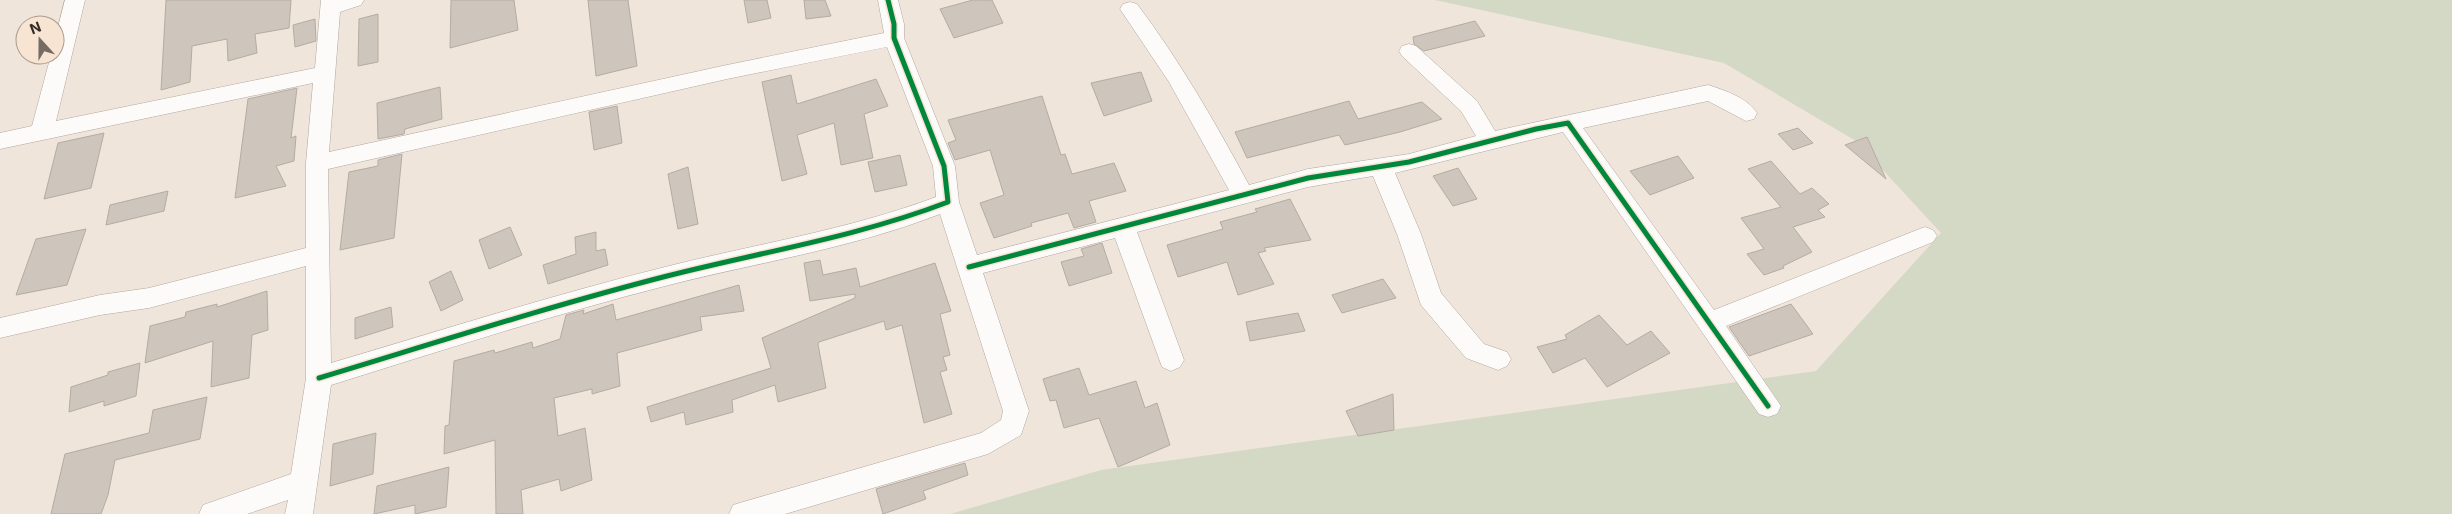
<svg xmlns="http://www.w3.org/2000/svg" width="2452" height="514" font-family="Inter,sans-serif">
<rect width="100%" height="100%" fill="#f0e5da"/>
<path fill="#d4d9c5" d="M1435,0H2452V514H950L1101,470L1816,371L1941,233L1856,141L1724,63Z"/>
<path fill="#cec6bd" stroke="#b4aba2" d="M166,0H291L289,28L255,34L257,53L228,61L227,39L192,46L190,82L161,90Z
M451,0H514L518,30L450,48Z
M588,0H628L637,66L596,76Z
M744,0H767L771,18L748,23Z
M804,0H825L831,16L806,19Z
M973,0H992L1003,23L954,38L940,9Z
M378,14V62L358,66L359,19Z
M315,19L316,41L295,47L293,25Z
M1475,21L1485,36L1424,51L1414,44L1413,37Z
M1141,72L1152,101L1104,116L1091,83Z
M791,75L797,104L876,79L888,106L864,114L873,158L841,165L834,123L797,135L807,174L782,181L762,82Z
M440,87L442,119L405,129L404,134L378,139L377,103Z
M297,88L291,138L296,136L294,161L276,166L286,186L235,198L248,99Z
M1042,96L1061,155L1065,154L1072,174L1114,163L1126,191L1089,201L1096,222L1074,228L1068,213L1031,223L1032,226L994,238L980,203L1004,195L990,150L955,160L948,143L956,140L948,120Z
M1349,101L1358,119L1422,102L1442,119L1400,132L1345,145L1339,135L1247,158L1235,132Z
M617,106L622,143L594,150L589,112Z
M1798,128L1813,143L1793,150L1778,134Z
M104,133L91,188L44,199L58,143Z
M1867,137L1886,179L1845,145Z
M402,154L394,238L340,250L349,172L378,166V160Z
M900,155L907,185L875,192L868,162Z
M1678,156L1694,178L1650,195L1630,171Z
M1771,161L1800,194L1812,188L1829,204L1818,210L1825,217L1793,227L1812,252L1783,266L1784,268L1764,275L1747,254L1764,249L1741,218L1781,207L1748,169Z
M688,167L698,224L678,229L668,174Z
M1458,168L1477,199L1453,206L1433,176Z
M168,191L164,211L106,225L110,205Z
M1290,199L1311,240L1264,248L1266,251L1258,253L1274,284L1238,295L1227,262L1178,277L1167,245L1223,229L1220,222L1257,212L1255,209Z
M510,227L522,255L489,269L479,240Z
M86,229L67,285L16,295L36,239Z
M596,232V251L605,249L608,265L548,284L543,265L576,254L575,237Z
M1102,243L1112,273L1069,286L1061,262L1084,256L1081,249Z
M820,260L823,275L856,268L860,287L935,263L951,311L940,314L950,355L943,357L947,370L940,372L952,414L924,423L902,325L886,330L884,321L819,342L818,344L826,388L778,402L775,385L732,400L733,412L686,425L684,412L651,422L647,407L771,368L762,338L855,298V294L810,301L804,263Z
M451,271L463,300L441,311L429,282Z
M1383,279L1396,298L1342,313L1332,295Z
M739,285L744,311L700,317L702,330L617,353L620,386L592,394V389L554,398L558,436L585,428L592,480L561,491L559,479L521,490L523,514H496L495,440L444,454L445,426L449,425L454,361L494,350L495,353L532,342L533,348L560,339L566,315L584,310L583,314L613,304L616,320Z
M267,291L268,330L252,335L249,378L211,387L213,341L145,363L150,326L185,317L186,312L217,304V307Z
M1791,304L1813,334L1749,356L1729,327Z
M391,307L393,327L355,339V318Z
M1298,313L1305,331L1250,341L1246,322Z
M1599,315L1627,345L1651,331L1670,353L1607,387L1585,358L1553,373L1537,347L1567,339L1565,335Z
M140,363L136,396L104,406V401L69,412L71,387L108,375V372Z
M1079,368L1089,395L1136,381L1145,408L1157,403L1170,445L1118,467L1099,418L1064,428L1056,400L1050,401L1043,379Z
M1393,394L1394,430L1358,436L1346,411Z
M207,397L200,439L115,460L108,495L101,514H51L65,454L149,433L153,410Z
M376,433L373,474L330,486L333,444Z
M965,463L968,475L923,491L926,499L883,514L876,489Z
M449,467L446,507L415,514V505L374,514L377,486Z"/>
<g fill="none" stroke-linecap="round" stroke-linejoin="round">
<g stroke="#afa79f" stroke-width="1">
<path id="minor" d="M65,0H85L56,121L315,68L321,0H364L361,5L340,12L329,152L727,65L884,33L878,0H898L904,24V38L955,166L959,202L977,255L1229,190L1169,82L1120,9L1123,4L1130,2L1137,4C1180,61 1215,122 1249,185L1308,169L1409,154L1476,136L1461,111L1402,56L1399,51L1402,46L1409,44L1416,46L1477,101L1495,131L1708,85C1724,90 1748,98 1757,113L1754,119L1746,121L1708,101L1583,128L1714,310L1917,230L1925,227L1933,230L1937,236L1933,242L1726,326L1781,406L1777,414L1768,417L1759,414L1563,132L1395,173L1421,234L1441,293L1484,344L1507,352L1511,359L1507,366L1498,370L1466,358L1421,305L1397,234L1373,176L1308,187L1137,232L1184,360L1180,367L1171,371L1162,367L1115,238L983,273L1029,411L1021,435L988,454L785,514H729L733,505L743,502L981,433L1001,420L1003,411L940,214C853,248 760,262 669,285C555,314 443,350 331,385L313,514H285L288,500L247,514H199L203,505L291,474L306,378V266L149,308L100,315L0,338V318L100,295L149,288L306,248V163L313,83L0,149V133L32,126L51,55H55V39ZM887,47L933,166L936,197C848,230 756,244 665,267C553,295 442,330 331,363L328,169L727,79Z"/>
</g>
<use href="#minor" fill="#fdfbf9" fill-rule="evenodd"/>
<g stroke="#f8e4d2" stroke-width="8">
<path id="cycleway" d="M969,267L1308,178L1409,162L1536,129L1568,123L1768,406
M319,378C435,343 550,306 667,276C761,252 857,237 948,202L944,166L894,38V24L888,0"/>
</g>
<use href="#cycleway" stroke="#00873e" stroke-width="5"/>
</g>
<g transform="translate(40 40) rotate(339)"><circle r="24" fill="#f8e4d2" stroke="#a99a8d"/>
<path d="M0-4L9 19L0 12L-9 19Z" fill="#756c64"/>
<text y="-8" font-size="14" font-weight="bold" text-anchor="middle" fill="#332b25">N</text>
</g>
</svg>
